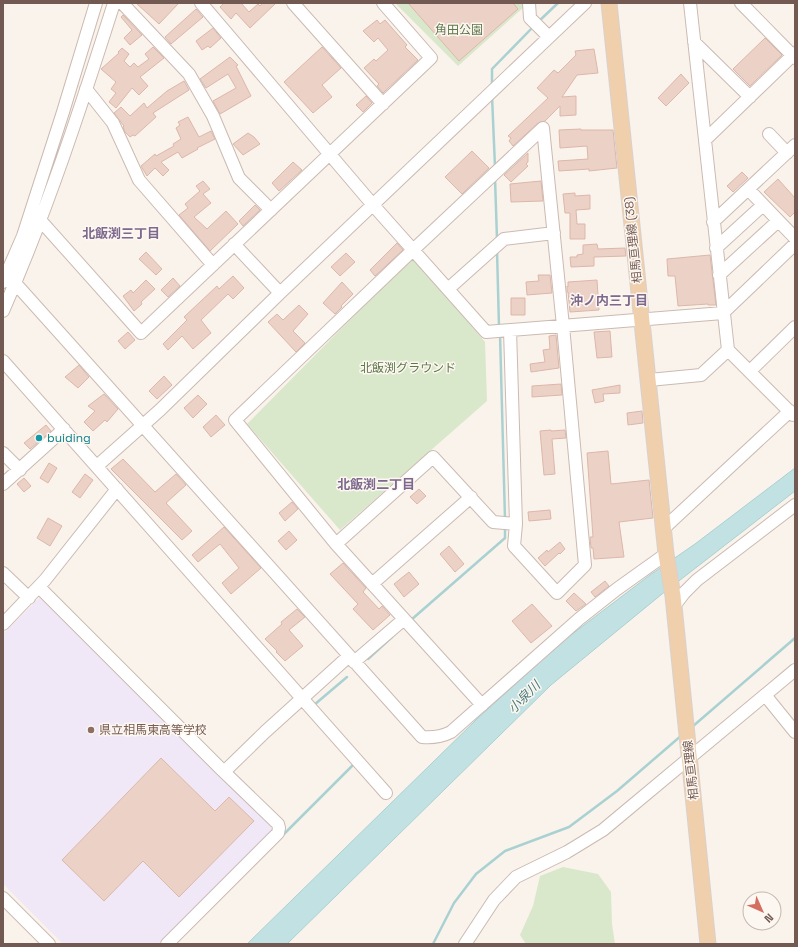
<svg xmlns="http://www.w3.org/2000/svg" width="798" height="947" font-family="'Space Grotesk','Noto Sans JP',sans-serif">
<rect width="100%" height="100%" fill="#faf3eb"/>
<path fill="#f0e8f7" d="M43,594L277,827L158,944H63L3,884V634Z"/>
<path fill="#d9e7cb" d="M395,3H523L524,7L458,66Z
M412,257L485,342L487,401L340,530L247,424Z
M563,867L598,874L611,892L612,924L615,944H526L520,935L533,906L540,876Z"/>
<path fill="#c2e1e2" stroke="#a9d1d2" d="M795,468V491L662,594L551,685L287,944H247L477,719L563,641L650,575L695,544Z"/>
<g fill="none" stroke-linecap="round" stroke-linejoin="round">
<path stroke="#a9d1d2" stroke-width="2.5" d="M538,22L558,3
M492,85V69L533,27
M492,96L495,167
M495,178L497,239
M497,250L499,327
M500,334L505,519
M411,620L505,538V526
M368,659L392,637
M315,707L314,705L347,677
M692,727L795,638
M282,836L355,763
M433,944L454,903L476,874L505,851L569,827L617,791L682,735"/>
</g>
<path fill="#ecd1c6" stroke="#ddb7a9" d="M136,3H179L159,24Z
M224,3H241L249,12L258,4L260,6L263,3H276L250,28L236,13L231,19L220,7Z
M408,3H513L518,9L459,61Z
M196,9L203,17L171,44L165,37Z
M123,15L142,35L130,45L124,38L132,30L121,17Z
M377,20L380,24L385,20L407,45L405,47L418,60L383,93L377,86L379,84L364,68L374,59L376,61L388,50L378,38L374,42L363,31Z
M213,28L221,38L210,48L208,46L202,50L196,41Z
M765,38L782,55L750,86L733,69Z
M153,47L164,58L140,77L148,86L139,95L132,88L116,108L109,102L116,93L111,89L116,82L101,69L119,53L118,52L122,48L129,54L124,61L130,67L134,63L138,67L149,59L145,54Z
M322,47L341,68L322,85L332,97L313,113L284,82Z
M594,49L598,73L577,75L562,97L576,96V115L560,116V106L545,121L538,123L513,146L509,141L511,138L508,136L548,98L537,88L554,70L558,73L576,55L575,51Z
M230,57L238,65L236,66L251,96L220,114L213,101L236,88L228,74L206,88L200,79Z
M681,74L689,83L666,106L658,98Z
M184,81L189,90L153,113L156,117L135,136L133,135L130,137L125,132L123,127L124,126L114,113L121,107L130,116L144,103L147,108L167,91Z
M366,96L372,103L363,112L356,105Z
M188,117L199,137L211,131L215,139L197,148L198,149L182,158L178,152L161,162L169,170L163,176L155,168L147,176L141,166L155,154L156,156L174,146L173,144L181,139L176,128L180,125L178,122Z
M581,129V130H613L617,168L589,171V169L559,171L558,161L588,159L587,146L560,148L559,130Z
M248,133L254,137L260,144L243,155L233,144Z
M472,151L489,168L462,194L445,177Z
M528,153V162L526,164L528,166L511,182L504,175Z
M293,162L302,170L279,191L272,183Z
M742,172L748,178L733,192L727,186Z
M778,179L795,198V212L790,217L764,192Z
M203,181L210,189L203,194L211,203L194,217L207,229L226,211L238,224L210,251L179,215L188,208L185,204L200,191L196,186Z
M541,181L543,201L511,202L510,184Z
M575,193V196L590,195V209L576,210L577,224H585V239H570V213H565L563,194Z
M255,205L260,210L243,226L239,221Z
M397,243L403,250L375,276L370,270Z
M597,244L598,249L625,248L626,256L594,257V266L571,267L570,257H577V255L583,254V245Z
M146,252L162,269L156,275L139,259Z
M346,253L355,262L340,276L331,267Z
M710,255L716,305H708V304L678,306L675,276H668L667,259Z
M538,275H550L552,293L527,295L526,282L539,281Z
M233,276L244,288L233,299L228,294L201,320L211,333L193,349L182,336L168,350L163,344L187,320L184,317L217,286L219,289Z
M173,278L180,286L168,297L161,290Z
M146,280L155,289L141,302L142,304L134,311L123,296L131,290L133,293Z
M597,280L599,310L570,312L568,292H567V286L568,287V282Z
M342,282L353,294L341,306L342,307L335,314L323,303Z
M511,298H525V315H511Z
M299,305L308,314L293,331L305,343L296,352L268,322L277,314L283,320Z
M610,331L612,357L597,358L594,332Z
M128,332L135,340L125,349L118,341Z
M556,335L559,368L531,372L530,364L545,362L543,350L550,349L549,336Z
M79,365L89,377L78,388L65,377Z
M164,376L172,385L157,399L149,391Z
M561,384L562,395L532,397V386Z
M620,385V393L603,394L604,401L595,403L592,390Z
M104,394L118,409L107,422L105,420L93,431L84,422L95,411L88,406Z
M198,395L207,404L193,418L184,408Z
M642,411L643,423L628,425L627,413Z
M216,415L225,425L211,437L203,427Z
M46,425L51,431L30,449L24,443Z
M551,430V431L565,430L566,438L552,439L555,474L544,475L540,431Z
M608,451L611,484L649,480L653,518L619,522L624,557L594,559L593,548H591L590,537H593L587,453Z
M123,459L155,492L176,474L186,485L166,503L192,531L182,540L111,469Z
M49,463L57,468L48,483L40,478Z
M85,474L93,480L80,498L72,492Z
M24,478L31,486L24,492L17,484Z
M419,489L426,496L417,504L410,497Z
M292,502L298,509L285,521L279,513Z
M550,510L551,519L529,521L528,512Z
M48,518L62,526L50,546L37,538Z
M224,527L261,568L231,594L222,583L239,568L220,544L198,562L192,555Z
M289,531L297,540L286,550L278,541Z
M560,542L565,549L560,554L559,553L545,566L538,558L547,550L548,552Z
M449,546L464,564L455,572L440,554Z
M343,563L366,588L363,592L379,609L382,606L390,615L373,630L353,609L358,604L330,574Z
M409,572L419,584L404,597L394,584Z
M605,581L609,586L595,597L591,592Z
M574,593L586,604L576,611L566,601Z
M532,604L552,626L531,643L512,621Z
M297,609L305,617L289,630L303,646L285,661L276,652L277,651L265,639L282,624L281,622Z
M161,758L215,811L229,797L254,821L179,897L143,861L104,901L62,860Z"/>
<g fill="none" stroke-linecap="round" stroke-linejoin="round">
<g stroke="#cbbab2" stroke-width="14">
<path id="minor" d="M122,3L189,74L213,116L239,178L271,210
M201,3L373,205L486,332L723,313L795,244
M293,3L383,104
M529,3L530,18L549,37
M690,3L728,350L793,415L795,413
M741,3L795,58
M694,42L750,97
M86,89L113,123L139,180L213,265
M769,134L787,153
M705,140L795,53
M748,189L795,238
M40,220L141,333L431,58L383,3
M713,222L795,145
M234,244L280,293
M716,248L763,205
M719,275L778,221
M3,282L23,236L63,112L96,3
M15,283L422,737C433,738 441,737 451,732L579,619L617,589L666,554
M448,289L504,239L554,233
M3,311C47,211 81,107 114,3
M3,361L386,793
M750,371L795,327
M649,380L701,375L728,350
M3,453L20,470
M97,466L160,410L280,293L585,3
M3,484L64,429
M663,529L790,411
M336,544L433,457L493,522L516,524
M3,573L29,598
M372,584L471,497
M39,587L222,770H226L265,732L349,656
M674,606L684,593L697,580L795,505
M3,624L45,580L117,489
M354,662L403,620
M765,695L795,732
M482,705L336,544L235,420L413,250L543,128L563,326L585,565L557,593L514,546L516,524L510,330
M3,898L49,944
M167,944L278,833L279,828L278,824L222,770
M465,944L494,900L516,877L567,852L603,830L795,670"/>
</g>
<g stroke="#d8d1ce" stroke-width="17">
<path id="major" d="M609,3L666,554L673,596L708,944"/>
</g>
<use href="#minor" stroke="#fff" stroke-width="12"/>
<use href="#major" stroke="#f0cfad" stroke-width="15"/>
</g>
<circle fill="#0f9aa8" stroke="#fdf7f1" stroke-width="1.5" cx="39" cy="438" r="4"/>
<circle fill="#8d6e63" stroke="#fdf7f1" stroke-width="1.5" cx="91" cy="730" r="4"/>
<g text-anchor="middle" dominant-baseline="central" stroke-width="3" stroke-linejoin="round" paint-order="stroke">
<g font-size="12" fill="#5d774b" stroke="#fdf7f1">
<text x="459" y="30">角田公園</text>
<text x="408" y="368">北飯渕グラウンド</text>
</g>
<g font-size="12" fill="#725951" stroke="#fdf7f1">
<text transform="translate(633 240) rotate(-96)">相馬亘理線 (38)</text>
<text transform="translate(691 770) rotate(-96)">相馬亘理線</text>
</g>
<g font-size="12" fill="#0d838f" stroke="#fdf7f1" text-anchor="start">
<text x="47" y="438">buiding</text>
</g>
<g font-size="12" fill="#785e54" stroke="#fdf7f1" text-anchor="start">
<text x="99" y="730">県立相馬東高等学校</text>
</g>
<g font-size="13" font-weight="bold" fill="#7d698d" stroke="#fdf7f1">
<text x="121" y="233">北飯渕三丁目</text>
<text x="609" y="300">沖ノ内三丁目</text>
<text x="376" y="484">北飯渕二丁目</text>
</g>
<g font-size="13" font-style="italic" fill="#4a797b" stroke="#fdf7f1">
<text transform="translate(524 697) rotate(-45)">小泉川</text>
</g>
</g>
<rect width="798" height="947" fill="none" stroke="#725951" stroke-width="8"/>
<g transform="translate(762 911) rotate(135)"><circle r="19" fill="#fdf7f1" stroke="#c5b8b1"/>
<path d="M0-3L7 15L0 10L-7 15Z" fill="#d46e61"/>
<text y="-6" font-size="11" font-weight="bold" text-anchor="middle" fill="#725951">N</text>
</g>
</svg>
